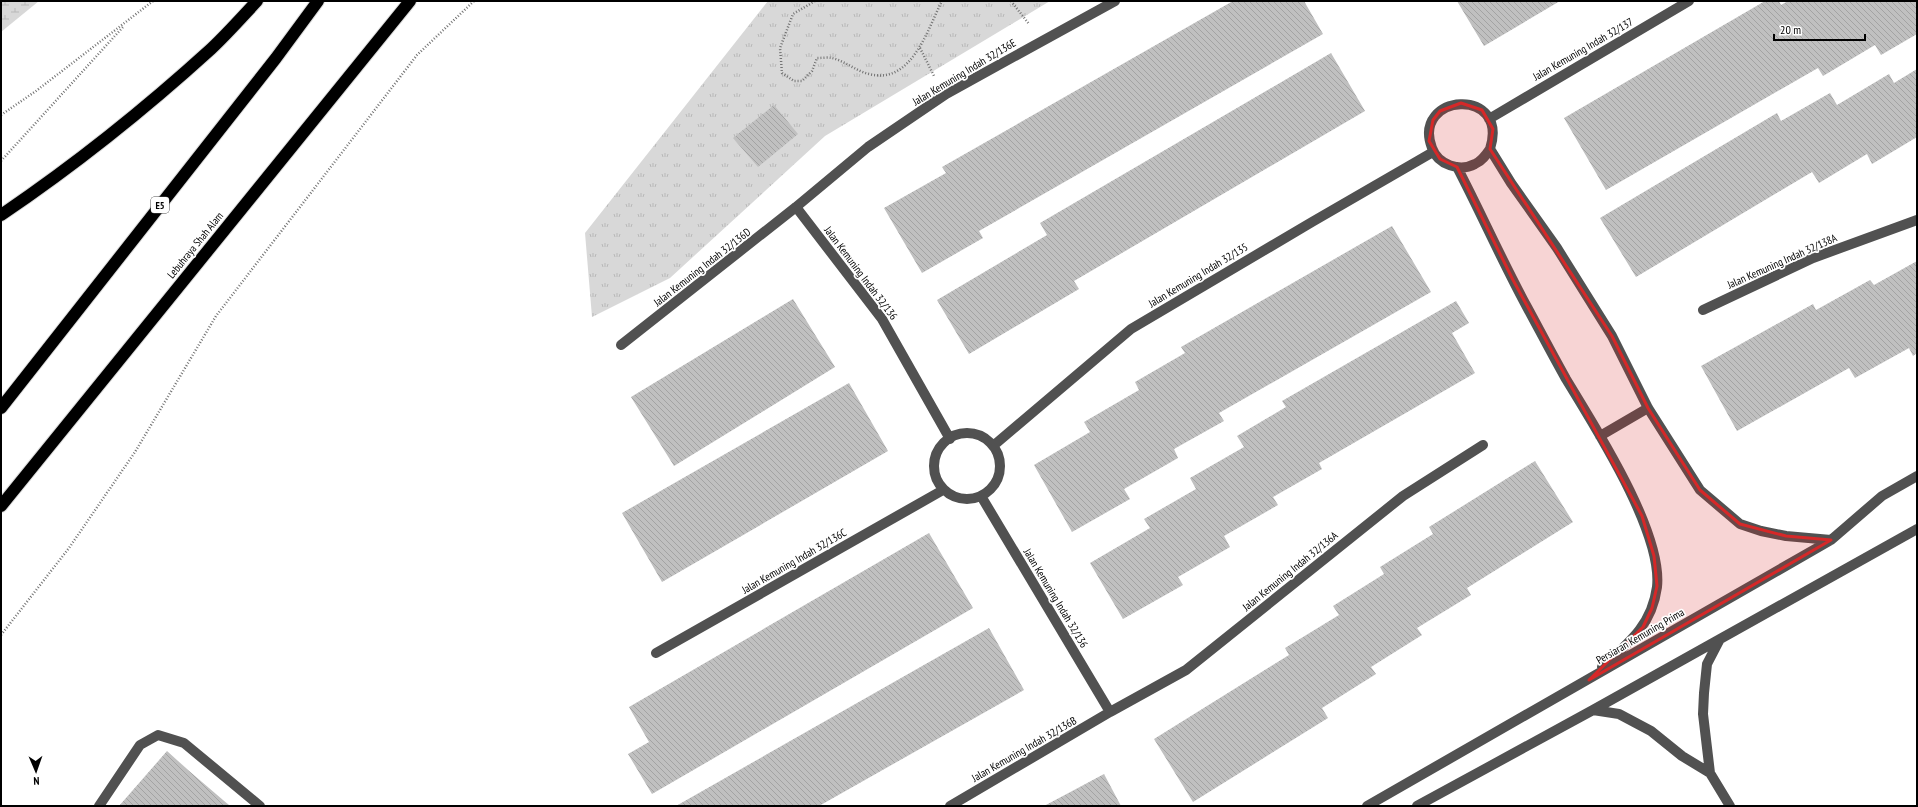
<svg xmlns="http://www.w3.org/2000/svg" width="1918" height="807" font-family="'PT Sans Narrow',sans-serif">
<defs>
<pattern id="wetland-marsh" width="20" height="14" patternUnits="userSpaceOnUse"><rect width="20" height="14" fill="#d8d8d8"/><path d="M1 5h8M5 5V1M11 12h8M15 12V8" fill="none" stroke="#b8b8b8"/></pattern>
<pattern id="park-tufts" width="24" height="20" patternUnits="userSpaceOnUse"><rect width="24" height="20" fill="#d8d8d8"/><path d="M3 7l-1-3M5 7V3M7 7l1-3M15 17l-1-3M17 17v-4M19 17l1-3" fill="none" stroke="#b8b8b8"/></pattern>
<pattern id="building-back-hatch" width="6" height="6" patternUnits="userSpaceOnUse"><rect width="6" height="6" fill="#c0c0c0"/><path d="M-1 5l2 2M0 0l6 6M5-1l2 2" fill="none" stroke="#a3a3a3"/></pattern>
</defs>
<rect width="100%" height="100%" fill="#fff"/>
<path fill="url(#wetland-marsh)" d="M1,1H39L1,32Z"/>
<path fill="url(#park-tufts)" d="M768,1H1050L825,136L670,278L592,317L585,233Z"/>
<path fill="url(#building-back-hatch)" d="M1233,1H1304L1323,34L979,231L983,238L922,273L884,208L946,173L942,167Z
M1457,1H1560L1484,46Z
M1765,1H1779L1781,5L1788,1H1917V34L1881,55L1875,45L1823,76L1818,68L1606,190L1564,118Z
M1331,53L1365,111L1074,281L1079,289L969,354L937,300L1047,235L1040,223Z
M1917,69V137L1872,164L1867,154L1819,183L1812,172L1636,277L1600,218L1777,113L1781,121L1830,93L1837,105L1889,74L1894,83Z
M774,105L798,134L758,167L733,138Z
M1392,226L1431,292L1219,413L1224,421L1174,449L1178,458L1124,489L1130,499L1072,532L1034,465L1090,432L1084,422L1139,390L1135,382L1185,353L1181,347Z
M1917,261V353L1913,356L1909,348L1855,378L1849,368L1737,431L1701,366L1813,304L1816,310L1870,280L1874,285Z
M793,299L835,367L674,466L631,397Z
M1456,301L1469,323L1452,333L1475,373L1319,463L1322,469L1273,497L1278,505L1224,536L1230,547L1178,577L1183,585L1123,619L1090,563L1150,528L1144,519L1196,489L1190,478L1244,447L1237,436L1286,407L1282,401Z
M849,383L888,451L662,582L622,513Z
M1535,461L1573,522L1467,588L1471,595L1417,628L1422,635L1371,667L1376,674L1322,708L1328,718L1193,802L1154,739L1289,655L1285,648L1339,615L1333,606L1384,574L1380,567L1433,534L1429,527Z
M929,533L973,608L652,794L628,754L649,742L629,707Z
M989,628L1024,690L819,806H676Z
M167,751L188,770L230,806H119Z
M1104,774L1121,806H1044L1076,789Z"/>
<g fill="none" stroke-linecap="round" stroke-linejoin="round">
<g stroke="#dbdbdb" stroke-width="14">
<path id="highway" d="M1,215C75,165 145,109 211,49C227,34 242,17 257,1
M1,408L276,58L318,1
M1,506L410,1"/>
</g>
<path stroke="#737373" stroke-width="2.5" stroke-dasharray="1 2" stroke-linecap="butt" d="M815,1L793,14L780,48L782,73L794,81H802L812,71L817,58C822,58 828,57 832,58C845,61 856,71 869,74C912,85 927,30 942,1
M1011,1L1029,24
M920,48L934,76
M1,115L36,91L153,1
M1,161L123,27
M1,635L69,548L135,452L216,316L417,55L474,1"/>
<path stroke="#515151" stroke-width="10" d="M1489,119L1689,1
M1490,149C1486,155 1482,161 1475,164C1460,172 1438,165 1432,148C1411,93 1510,86 1490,149L1511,183L1557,248L1612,336L1648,408L1700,490L1740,524L1761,531L1786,536L1831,540
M1457,167C1481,213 1502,261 1527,307C1540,331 1553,356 1566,379C1595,427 1663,532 1657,587C1652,625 1629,643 1602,667
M796,207L882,319L950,439
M1703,310L1813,258L1917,220
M621,345L796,207L868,147L946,94L1115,1
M934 466a33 33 0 1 1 66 0a33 33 0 1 1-66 0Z
M1600,436L1648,408
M993,446L1131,329L1312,222L1433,152
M981,496L1110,712
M656,653L943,490
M1593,710L1619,714L1651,731L1682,756L1710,773L1730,806
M1710,773L1703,714L1704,693L1707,664L1720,639
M99,806L140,745L158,735L184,743L260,806
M950,806L1110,712L1186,670L1403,496L1483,445
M1367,806L1831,540L1882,496L1917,476
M1417,806L1593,710L1917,529"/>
<use href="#highway" stroke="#000" stroke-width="12"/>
</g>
<path fill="#d62828" fill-opacity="0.2" stroke="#d62828" stroke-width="3" stroke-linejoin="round" d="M1461,103L1482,110L1493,129L1490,149L1612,336L1648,408L1700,490L1740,524L1786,536L1831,540L1589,680L1643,627L1652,608L1657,586L1654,556L1642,516L1513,280L1457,167L1440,159L1429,141L1433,120L1440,111Z"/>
<g text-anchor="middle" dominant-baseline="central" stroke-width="3.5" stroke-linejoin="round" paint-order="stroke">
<rect fill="#fff" stroke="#4c4c4c" stroke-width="1" x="151" y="197" width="18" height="16" rx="3"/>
<g font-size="10" font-weight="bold" fill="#000">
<text x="160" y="205">E5</text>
</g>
<g font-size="11" fill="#000" stroke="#fff">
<text transform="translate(1583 49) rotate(-30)">Jalan Kemuning Indah 32/137</text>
<text transform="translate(964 72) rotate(-31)">Jalan Kemuning Indah 32/136E</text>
<text transform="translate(195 245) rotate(-51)">Lebuhraya Shah Alam</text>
<text transform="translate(1782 261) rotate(-24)">Jalan Kemuning Indah 32/138A</text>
<text transform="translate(702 267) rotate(-38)">Jalan Kemuning Indah 32/136D</text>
<text transform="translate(861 273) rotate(53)">Jalan Kemuning Indah 32/136</text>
<text transform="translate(1198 275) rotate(-31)">Jalan Kemuning Indah 32/135</text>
<text transform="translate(794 561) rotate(-30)">Jalan Kemuning Indah 32/136C</text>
<text transform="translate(1290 571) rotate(-39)">Jalan Kemuning Indah 32/136A</text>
<text transform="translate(1056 598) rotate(59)">Jalan Kemuning Indah 32/136</text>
<text transform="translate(1640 636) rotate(-30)">Persiaran Kemuning Prima</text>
<text transform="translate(1024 749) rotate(-30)">Jalan Kemuning Indah 32/136B</text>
</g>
</g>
<rect width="1918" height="807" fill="none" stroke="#000000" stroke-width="4"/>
<g transform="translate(36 771) rotate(178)" stroke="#ffffff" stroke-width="3" paint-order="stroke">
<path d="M0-3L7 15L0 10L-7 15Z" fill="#000000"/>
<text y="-6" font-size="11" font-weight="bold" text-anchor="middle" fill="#000000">N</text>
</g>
<path d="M1774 34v6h91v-6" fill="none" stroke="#000000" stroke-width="2"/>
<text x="1780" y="34" font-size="12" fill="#000000" stroke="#ffffff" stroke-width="3" paint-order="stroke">20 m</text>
</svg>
